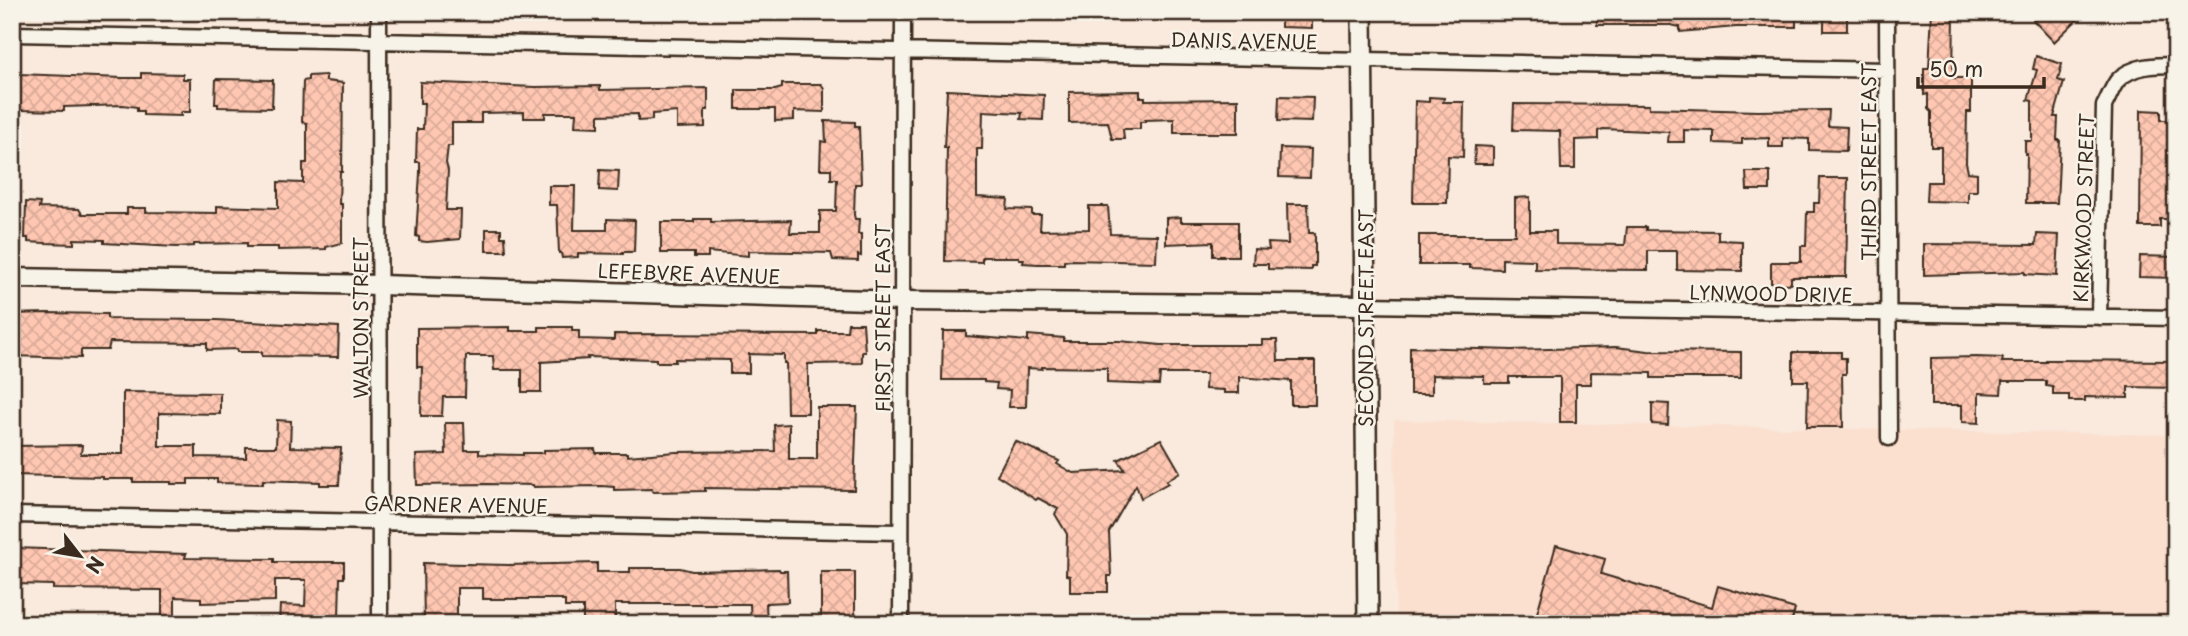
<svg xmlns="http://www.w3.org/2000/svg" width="2188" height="636" font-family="'Playpen Sans',sans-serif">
<defs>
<pattern id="building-cross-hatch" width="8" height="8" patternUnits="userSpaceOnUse" patternTransform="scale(1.75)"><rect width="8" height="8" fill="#ffc7b2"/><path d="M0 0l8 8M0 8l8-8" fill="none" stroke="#dbab99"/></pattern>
</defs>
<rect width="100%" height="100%" fill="#f9eadd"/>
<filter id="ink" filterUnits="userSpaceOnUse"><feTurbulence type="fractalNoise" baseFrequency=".0143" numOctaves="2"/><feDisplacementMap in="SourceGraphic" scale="14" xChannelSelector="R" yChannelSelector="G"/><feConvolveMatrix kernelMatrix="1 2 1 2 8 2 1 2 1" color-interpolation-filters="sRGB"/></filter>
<g filter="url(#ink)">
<path fill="#fbe0d0" d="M1394,420L2176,435V624H1396Z"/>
<path fill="url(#building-cross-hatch)" stroke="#3b2a1e" stroke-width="2" d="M1281,12H1312V28L1281,27Z
M1597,12H1796V27H1736L1680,32V27L1671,25H1597Z
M1824,12H1847V31H1824Z
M1932,12H1954L1953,78H1971V112H1967L1966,163L1968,172L1977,173V191H1968V202L1926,201L1927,182H1941V147H1931V112L1928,109V94L1924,95V68H1929Z
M2041,12H2085L2054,42L2033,20Z
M2036,56L2062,64L2058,80L2064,82L2054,117H2058L2057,140H2060L2057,203H2026L2027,154H2025V141H2032V101L2028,100L2037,70L2033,69Z
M141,73L183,74V79H190V112H181V116L143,115V111H137V107L123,105L64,107V111L20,110L19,74L123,78H141Z
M326,75V81L343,83L342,172H340L339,204H342V243L326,247V249L278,250V247H247V243L194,244V246L176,247L104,243V240L74,239V244L45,243L28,242V238H25L26,202L40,203L39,208L79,209L82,214H127V208H146V212L217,213V206L278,208V182L303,183V163H307V123L302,122L303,81L308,80V76Z
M216,79L273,80L272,108L218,107V104H215Z
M420,82L535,87L600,86V90L708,88V110H705V127L677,128V112L652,114V120L638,121V114L599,115V127L575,126L576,113H545V118H524V112L481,113V123H452V146H448L446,163L448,170L446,210H461L460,239L427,242L419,241V237L416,236L420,173V162H416L417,129H423L424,103H420Z
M782,84H821L824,88V112L794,111V120L775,121V109H736V90H775L782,88Z
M947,90L1044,95L1043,120L1021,119L1022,113L983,111L982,149H977V197L1008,199L1007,209L1032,210V215H1041L1040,230L1089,229V206H1108L1110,234L1157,235L1156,262L1071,260L1064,261V264H1038L1023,263L1024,259H1019V257H982V262L945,261L947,148H944Z
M1140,91V97H1145V100L1238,99V133H1174V119L1145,120V122H1140V129H1123L1124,139H1112L1108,122L1069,123V92Z
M1279,96L1313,97L1312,122L1278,121Z
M1429,97L1444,98L1443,102H1464L1463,157L1448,156L1447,203H1413L1415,101L1429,102Z
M1514,104L1649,105V108L1758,111L1829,110L1828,126L1847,127L1846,151L1809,150V139L1783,138V147H1769V138L1742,139V144L1714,143V131L1684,130V142H1668L1669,132L1603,129L1598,131V139L1575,140V169H1561L1560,131L1513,130Z
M2141,110L2161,111V120H2176V143H2171L2170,195H2176L2175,219H2160V227H2140Z
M825,121L855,122V126H859L861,184H855L854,215L855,219H859L858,234H861V256L858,255V261L833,260L831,253L793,252L748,251V256L708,252V257H694V253H661V222H694V219H711V222L791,220L790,233H820V211H836L837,179H831V169H820L821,141L826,142Z
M1475,146L1493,147V164H1474Z
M1280,148L1311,149L1310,178L1279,177Z
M600,170L619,171L618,191L599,190Z
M1746,172H1770V190H1747Z
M1820,178H1848L1846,277H1791V284L1771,283V262H1801V246H1806L1807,212H1814V203H1819Z
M549,186H575L574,230H607V219L635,220L634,252H623V254L578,253V257L562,258L561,253H559L557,205H549Z
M1530,197V231H1556V244L1625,245L1627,227H1646V230L1718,231V240L1742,241V271L1677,270V251H1648V270L1535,269V260L1502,259V269L1470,268V265H1419V235H1515V198Z
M1287,204H1308L1309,233H1315V266H1311V270L1268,269V264H1253L1254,249L1269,250L1268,243L1288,244Z
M1181,217V222H1238V256H1213V242L1166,244V218Z
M486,229H501V237H505L506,251H486Z
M2037,234L2059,235L2057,276L2025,274V272L1924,275V244L2036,245Z
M2140,256L2176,257V278L2139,277Z
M47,313L107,314V318L110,319L216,320L339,327L338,357L262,356V352H237V349L207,350V343L110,342L108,350H81V358L12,356V314Z
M848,323H863L865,352H862V363L808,364V413H787L786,363H784V355L749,354V373H730V360L675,359V362H656V359L587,357L588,359L541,362V392H522V370H494L493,356H466L465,397H443L442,416H421L422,367H417V328L510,327V331H539V327H572V331H579V339L614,340V334L818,335V331H847Z
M943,331H966V336L1028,341V335L1064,338V341H1119L1161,345H1262V340H1277L1278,361H1315V405H1291V381L1239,377V393H1224V390L1205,389L1206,374H1160L1159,385L1107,383V368L1042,367V369L1027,368L1026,407H1009L1010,390L996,389L997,383L984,382V380H942Z
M1410,347L1512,350L1616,347L1648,351L1741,352V378H1651V373L1591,372V384H1576V422H1560V377H1509V383H1484V376L1432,375V394H1410Z
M1793,352H1841V358H1846V374H1842L1843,427H1807L1808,381H1793Z
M1976,357L2003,358L2002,362H2046V360H2055L2176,361V388L2128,387V398L2085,397V401H2069V395H2053V387L2046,386V381H2002L2001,394L1979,393V423L1962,422V405H1931V358Z
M123,392L220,393V414L159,413V446H196V457L246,458V447H276L277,420L291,421L290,447L341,448L339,485H320V482L263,480V484L217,483V479H188V484H171V482H133V479H103V477L12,475V446L82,445L81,454H123Z
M1652,403L1669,404L1668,425L1652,424Z
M817,407H857L854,490L705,488V491L653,492L652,489L614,490V487L601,486L534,487L533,485L488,484L417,485L416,455L446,454L445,423H464L465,450H479V454L523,455V453H544V450L595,449L596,453H627V456L676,452L775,451L774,425L789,424V459H817Z
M1161,439L1180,472L1166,481L1168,483L1141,498L1136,485L1109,532L1111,576H1108V592H1070V576L1066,575L1067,534L1055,514L1058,509L1038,498L1036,500L997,475L1015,441L1059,461L1057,464L1073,473L1125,470L1118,460Z
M1556,545L1605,559L1601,574L1712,607L1718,586L1795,609L1791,624H1534Z
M15,548L186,554L185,558L274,559V562H344V578H340L339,618H322L321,624H279L280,605L305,606L306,580H275V601L201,603V598L175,597V624H162V590L53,589V585L15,584V577H12V553H15Z
M423,563L508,565L597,563V572H630V568H680L692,571L779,569L780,571H787L788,602L766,603L767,624H751L750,604H615V624H583V607H565V601H562V599H483V588H457V620H444V624H424Z
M821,572H855V624H821Z"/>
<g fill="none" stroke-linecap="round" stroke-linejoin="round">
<g stroke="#3b2a1e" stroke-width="19">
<path id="minor" d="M379,12L380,624
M1887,12L1889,438
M12,34L1887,70
M1365,305L2176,318
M2099,317L2104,106C2108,99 2112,88 2117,81C2131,65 2156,65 2176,65
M12,515L900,532
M901,624L903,12"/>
</g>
<g stroke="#3b2a1e" stroke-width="23">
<path id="tertiary" d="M12,278L380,285L902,301L1365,305"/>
</g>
<g stroke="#3b2a1e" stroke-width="24">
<path id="secondary" d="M1362,12L1368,624"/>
</g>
<use href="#minor" stroke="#f7f3e8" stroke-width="14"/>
<use href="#tertiary" stroke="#f7f3e8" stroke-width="18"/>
<use href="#secondary" stroke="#f7f3e8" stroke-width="19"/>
</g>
</g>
<g text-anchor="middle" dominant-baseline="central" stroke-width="5" stroke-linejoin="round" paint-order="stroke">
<g font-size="19" fill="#3b2a1e" stroke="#f7f3e8">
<text transform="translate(1244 40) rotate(1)">DANIS AVENUE</text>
<text transform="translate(1868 162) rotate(-90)">THIRD STREET EAST</text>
<text transform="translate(2083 208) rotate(-88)">KIRKWOOD STREET</text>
<text transform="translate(689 273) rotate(2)">LEFEBVRE AVENUE</text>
<text transform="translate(1771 293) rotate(1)">LYNWOOD DRIVE</text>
<text transform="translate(360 318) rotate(-90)">WALTON STREET</text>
<text transform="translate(882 318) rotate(-90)">FIRST STREET EAST</text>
<text transform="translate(1365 318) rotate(-90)">SECOND STREET EAST</text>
<text transform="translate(456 504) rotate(1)">GARDNER AVENUE</text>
</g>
</g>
<rect width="2188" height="636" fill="none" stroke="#f7f3e8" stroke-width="42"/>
<rect x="21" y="21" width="2146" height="594" fill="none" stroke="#3b2a1e" stroke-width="2.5" filter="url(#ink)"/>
<g transform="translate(80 556) rotate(121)" stroke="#f7f3e8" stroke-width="5" paint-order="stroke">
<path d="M0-5L12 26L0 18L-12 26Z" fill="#3b2a1e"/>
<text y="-10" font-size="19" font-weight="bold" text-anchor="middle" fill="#3b2a1e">N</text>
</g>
<path d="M1918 77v10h126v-10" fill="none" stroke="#3b2a1e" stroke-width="3.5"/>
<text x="1929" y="77" font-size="21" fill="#3b2a1e" stroke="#f7f3e8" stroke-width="5" paint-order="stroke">50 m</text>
</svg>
